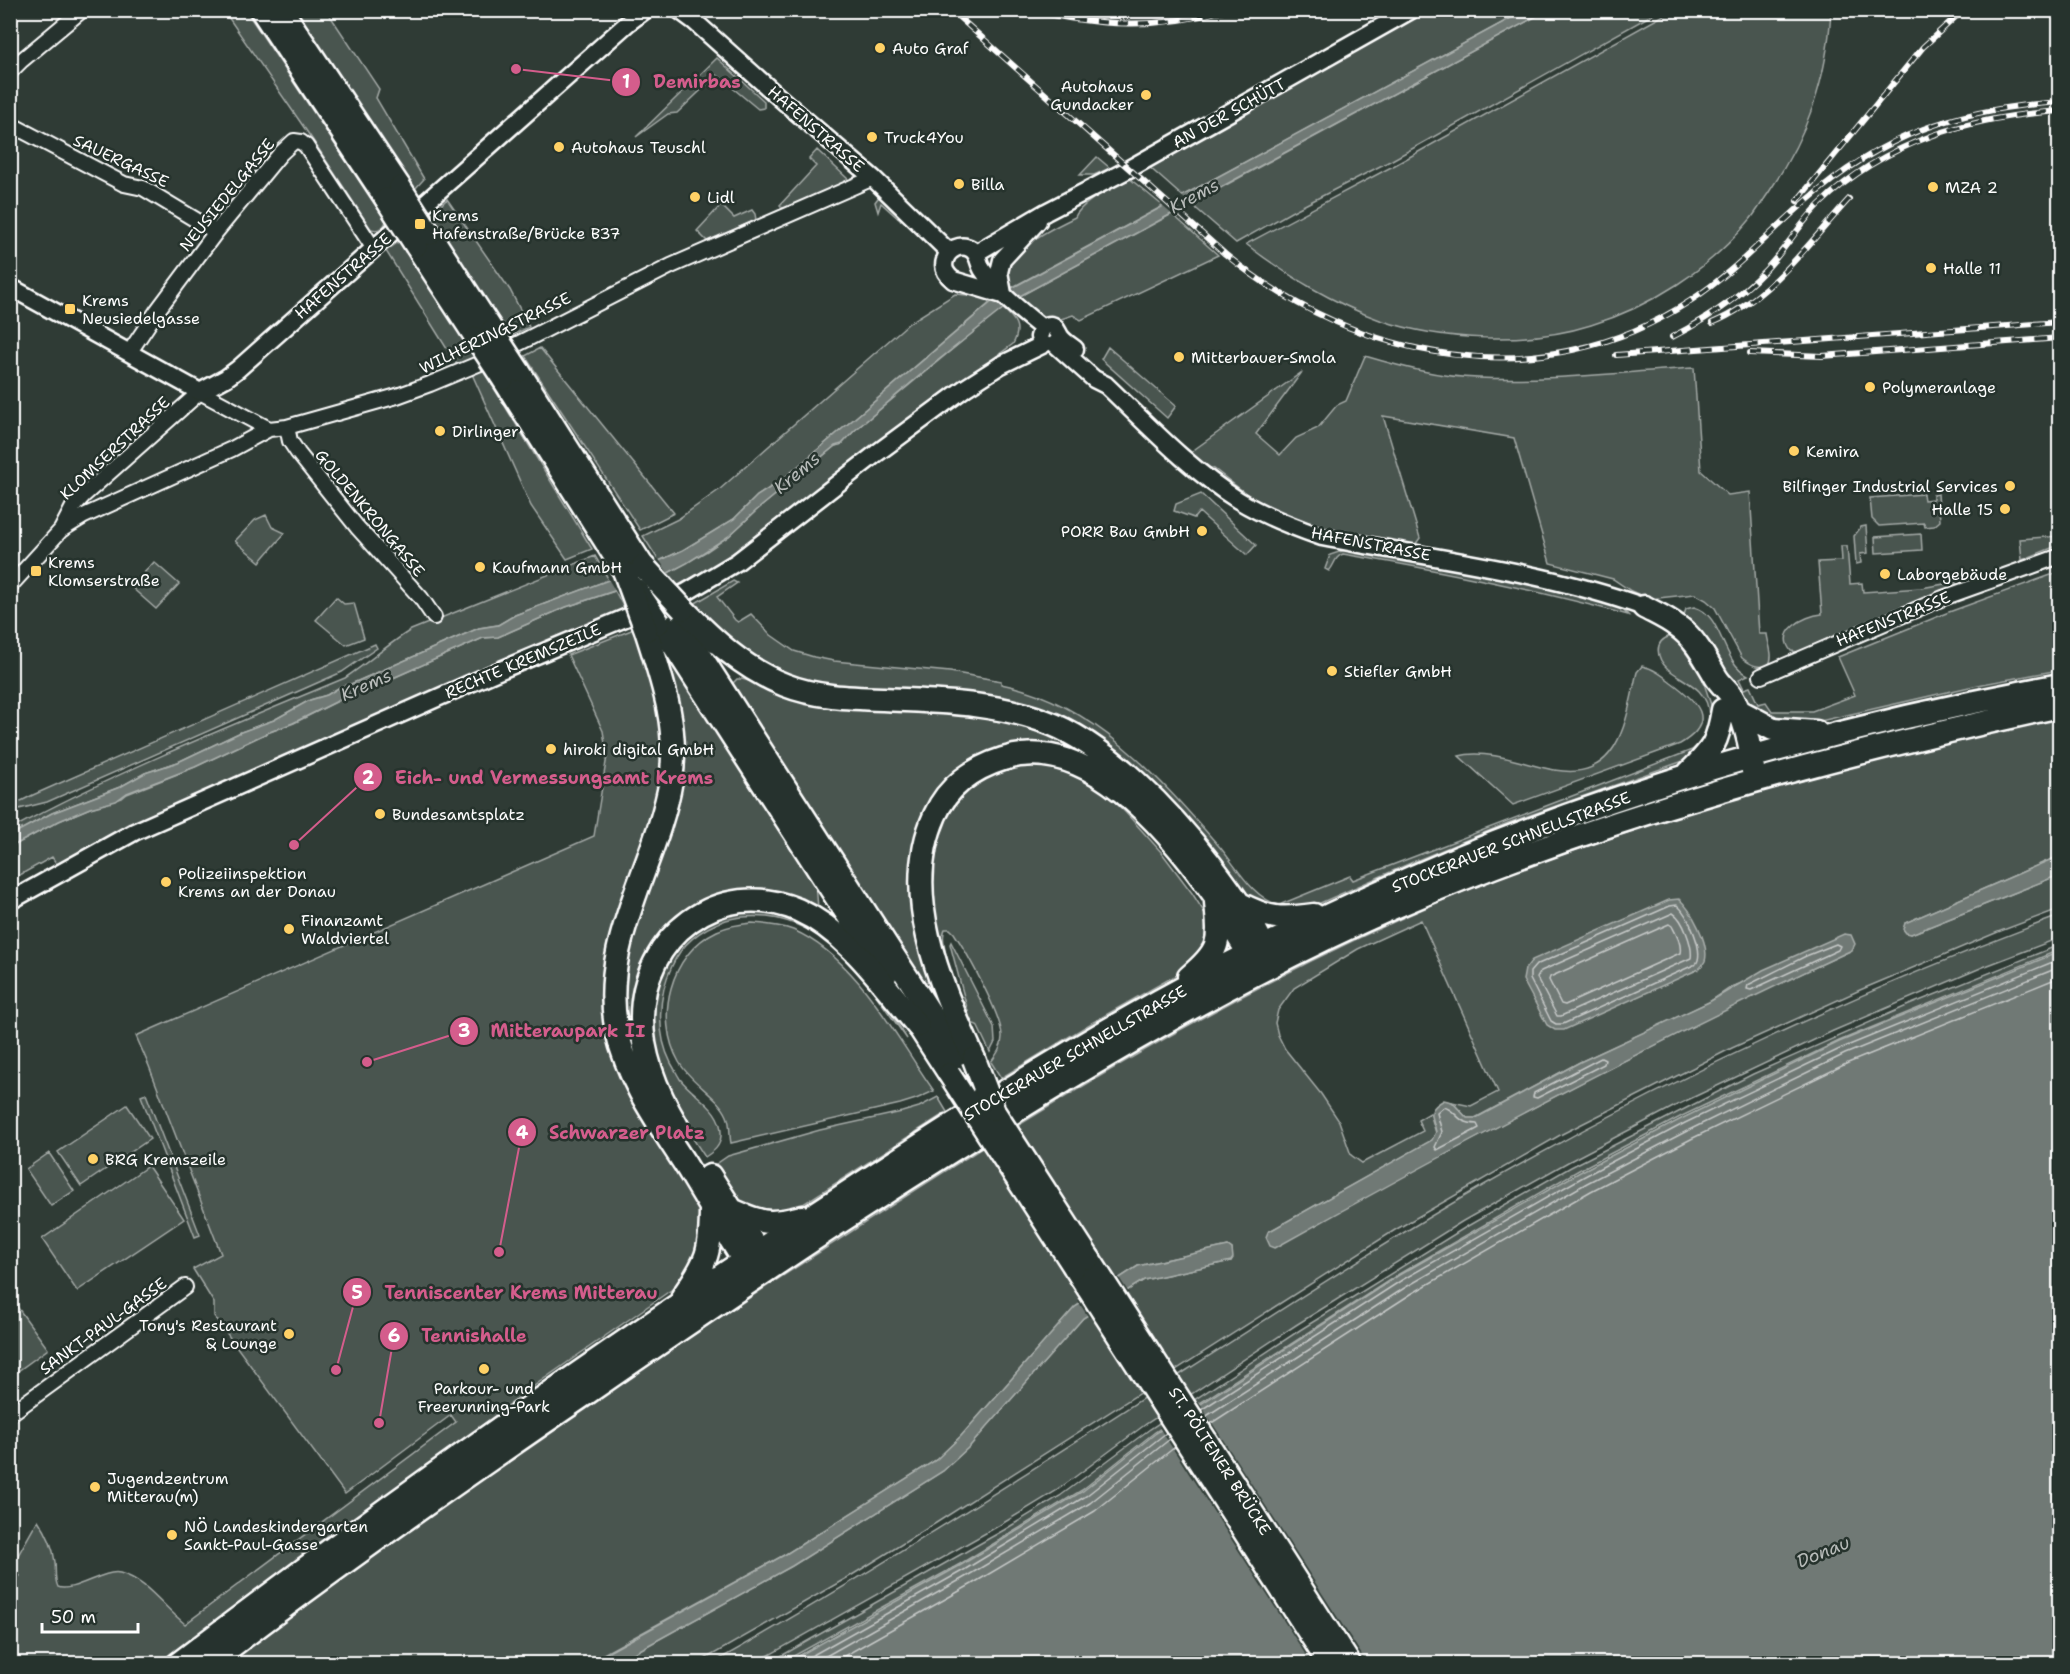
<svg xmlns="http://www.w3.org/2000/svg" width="2070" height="1674" font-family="'Shantell Sans',sans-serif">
<rect width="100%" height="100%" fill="#2f3b35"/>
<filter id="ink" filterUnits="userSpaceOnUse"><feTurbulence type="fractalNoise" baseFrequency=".0167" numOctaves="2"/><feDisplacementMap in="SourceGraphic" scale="12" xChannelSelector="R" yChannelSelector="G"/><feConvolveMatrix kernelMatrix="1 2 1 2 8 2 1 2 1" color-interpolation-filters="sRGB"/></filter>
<g filter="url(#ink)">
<path fill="#4a544f" stroke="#a4aaa7" stroke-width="1.5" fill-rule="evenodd" d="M1673,10L1831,11C1827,80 1808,134 1769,192C1762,202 1756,213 1748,222C1708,270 1650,307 1591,325C1529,345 1441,341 1380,320C1335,304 1284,274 1246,244L1395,165Z
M224,11H246L386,221C384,229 378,231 371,229L312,139Z
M295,11H327L379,89L376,98L424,179L414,190Z
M1426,11H1524L1182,196L1148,166Z
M1546,11H1659L1392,160L1291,212L1236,243L1191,204Z
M717,58L764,101V108L758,109L717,75L677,113L668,114L636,137Z
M817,150L849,180L784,209L780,205L816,166L809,159Z
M1097,157L1110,168L1094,175H1080Z
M1129,178L1163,206L1011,288C992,254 1052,229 1075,217C1081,202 1115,185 1129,178Z
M882,197L889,201L901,221L881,203L878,212L875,202L878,198Z
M447,199L510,290L529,327L511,336L430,216Z
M721,205L734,218L752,210L755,214L756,220L707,241L697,231Z
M1172,214L1218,255L1081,320L1073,315L1055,321L1043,319L1018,297Z
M400,241L475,358L457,365L386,251Z
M955,294L981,296L992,301L782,480L757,496L734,519L683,550L659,561L643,536L678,519L719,490L909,323Z
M1002,308C1015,319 1022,327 1013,344L846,466L750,541L715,565L677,586L668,573L707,551L729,536L757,510L835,446L842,444L854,431Z
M1108,347L1176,406L1167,418L1101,359Z
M540,348L674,513L640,530L525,356Z
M1365,356C1402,367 1439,377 1478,378C1549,381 1622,372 1694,368L1701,471L1728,495L1750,492L1759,634H1767C1768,645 1775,656 1768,666C1757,668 1751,665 1742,658L1715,608L1706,600L1695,594L1649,599L1631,591L1613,579L1550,563L1514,438L1383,416L1420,538L1415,545C1363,536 1308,532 1262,504C1245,494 1229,480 1213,468H1207L1191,454L1195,449L1302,372L1256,434L1280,455L1296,438L1318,428L1337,405L1346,401Z
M483,370L592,549L567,559L531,506L472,374Z
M1201,494L1256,545L1247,555L1199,512L1194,518L1174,511L1176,504Z
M1923,494L1924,500L1933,499V495L1938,494L1940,521L1934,526L1925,527L1924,523L1879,526L1872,519L1870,498Z
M266,515L272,527L285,533L260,562L235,541L255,520Z
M1866,526L1868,553L1860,554L1861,563L1856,564L1854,536L1861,527Z
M1921,534L1922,550L1876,553L1875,537Z
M2059,536V545L2022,560L2020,539Z
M1841,546H1847L1850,584L1862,583L1863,592L1921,588L1956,582V586L1875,618L1798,652L1791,651C1775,631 1804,616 1822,614L1818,562L1842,561Z
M1345,550L1436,564L1564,590L1619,606L1628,615C1534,589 1439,570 1343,554C1334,557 1335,565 1329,571L1325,569L1330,555Z
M595,556L609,580L515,615L498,625L479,628L351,684L340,687L327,695L310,700L274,720L241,732L178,762L145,773L120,787L52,813L11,835V829C118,771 232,725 345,678C368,663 388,644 411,630Z
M154,562L179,584L156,609L131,587Z
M2059,572V670L1978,685L1803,725L1766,721L1736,691L1718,655L1684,615L1686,609L1694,607C1724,615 1720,661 1748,675L1739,679L1744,689L1750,687L1758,704L1766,702L1772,711H1812L1855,695L1838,657L1949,612Z
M733,581L737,583L717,597L735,620L738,622L751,614L771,635L794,651L814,657L834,661L950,672L1001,681V684C1093,702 1159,777 1218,845C1236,865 1252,898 1279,905L1350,876L1353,880L1692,750C1709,736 1716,709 1699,691C1690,682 1678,677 1668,669C1656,658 1653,641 1671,636L1678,641L1702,677L1713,711L1714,720L1697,753L1686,760L1508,823L1413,862L1309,908L1297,911L1252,904L1072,728L822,687L751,661L692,605Z
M615,591L625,610L58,866L52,857L11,880V847L59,821L90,808L122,798L127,794L195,767L267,733L294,723L362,689L384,682L483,638L498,637L566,607Z
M336,597L344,604L354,603L364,638L346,645L316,620Z
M634,629L652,670L668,751L607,1007L703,1213V1242L681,1283L538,1383L394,1492L162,1663H11L10,1584L20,1576L12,1566L38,1520C47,1533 53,1545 55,1562C56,1570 54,1579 58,1587C73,1593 104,1569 120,1573C147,1580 163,1607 185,1624L456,1422L451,1415L345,1494L214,1316V1303L193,1269L221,1254L149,1066L136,1036L594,836L607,756L603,731L568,655Z
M375,644L377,648L342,672L47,802L11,811V806L33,795Z
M662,645L816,884L818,908L772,895L659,940L641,1060L630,1057L620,980L669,813Z
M1642,666C1653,668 1662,675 1671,682C1697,701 1719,721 1680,744L1513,805L1459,756C1477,751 1500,756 1518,761C1533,765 1548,770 1563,771C1622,777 1627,713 1637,672Z
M737,679H742L756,683L972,710L1065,737L1140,798L1006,748L983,755L965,765L928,806L920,825L915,847L948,1021L731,685Z
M2059,716V856L1905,923L1911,934L2059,875V909L1998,932L1860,990L1732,1048L1562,1134L1395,1230L936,1523L852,1575L698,1663H616L792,1566L943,1471L970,1446L1083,1318L1144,1280L1231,1261L1232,1249L1228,1246L1138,1266L1075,1307L961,1436L936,1460L786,1554L587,1663L226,1664C428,1514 634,1371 846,1235C1041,1108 1233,989 1448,898C1499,876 1552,858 1605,840C1755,789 1906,751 2059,716ZM1421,920L1498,1092L1471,1106L1452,1102L1467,1118H1475L1580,1062L1678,1017L1709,1002L1733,986L1852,950L1742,1001L1586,1080L1424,1165L1268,1232L1433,1140L1436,1133L1430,1113L1418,1120L1423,1131L1362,1163L1351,1155L1339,1121L1321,1094L1285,1049L1278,1035L1275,1023L1278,1010L1294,988L1358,949Z
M1046,765L1082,777L1105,792L1126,813L1162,853L1192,893L1206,915L1209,923L1205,948L1180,973L1090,1024L1001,1078L991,1062C997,1054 1002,1047 1002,1037C1003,1018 966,951 954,933L950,929H945C938,940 957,993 961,1008L938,949L930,867L944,815L975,781L1011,766Z
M733,909L786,912L836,943L885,1003L907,1039C871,989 835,925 767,917C753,916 740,916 726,920C703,928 682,943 672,966C658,995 656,1034 671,1063C674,1068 677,1074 680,1079C695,1098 723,1109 721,1136C720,1147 714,1151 705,1157L682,1122L652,1055L651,987L681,935Z
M2059,916V938L1983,967L1833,1031L1677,1105L1568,1162L1463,1221L1296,1325L1146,1424L1056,1491L1000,1525L755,1663L711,1664C874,1572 1030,1471 1187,1370C1283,1309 1378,1246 1477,1189C1663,1082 1858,991 2059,916Z
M752,923C766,924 780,925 793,930C856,957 896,1037 934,1091L916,1099L900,1104L731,1143C729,1134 731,1125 727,1116C719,1097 691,1083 679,1062C654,1018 670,953 717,931C728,926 740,924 752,923Z
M951,942L994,1027L995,1042L990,1052L977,1025L971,1023L950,944Z
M2059,945V950L1839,1041L1682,1116L1579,1170L1399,1274L1155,1432L1082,1490L960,1564L781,1663L767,1664L1004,1530L1060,1496L1150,1429L1300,1330L1466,1227L1571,1167L1753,1074L1909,1005Z
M146,1094L200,1235L195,1237L141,1096Z
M938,1097L947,1112L794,1210L778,1216L742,1205L712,1167L728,1156L820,1130L902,1112L919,1107Z
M127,1105L150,1139L81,1186L58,1152Z
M49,1153L74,1191L51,1206L26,1169Z
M148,1166L184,1219L77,1291L42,1239Z
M10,1297L48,1349L11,1376H10Z"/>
<path fill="#707975" stroke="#a9afac" stroke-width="1.5" d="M1524,11H1546L1018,297L931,366L854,431L842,444L835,446L757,510L729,536L687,563L668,573L566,607L498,637L483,638L384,682L362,689L293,723L267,733L195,767L127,793L116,801L90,808L59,821L11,847V835L52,813L120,787L145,773L178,762L241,732L274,720L310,700L327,695L340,687L351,684L479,628L498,625L515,615L659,561L683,550L734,519L757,496L782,480L1001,294Z
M2059,856V875L1911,934L1906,933L1903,929L1905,923Z
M1679,899C1691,909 1710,944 1705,961C1704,963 1701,967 1699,969L1564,1030H1555L1547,1025L1523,980L1525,969L1532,960L1669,900Z
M1844,934L1851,935L1855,944L1852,950C1656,1041 1464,1142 1275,1248L1270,1246L1266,1237L1268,1232L1432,1140L1436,1132C1433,1115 1425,1111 1444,1100L1452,1102L1467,1118H1476L1580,1062L1709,1002L1763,970Z
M2059,952V1663L784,1664L961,1565L1083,1491L1156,1433L1399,1275L1580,1172L1683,1118L1839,1042Z
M1228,1246L1232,1249L1233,1258L1231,1261L1144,1280L1083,1318L970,1446L943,1471L792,1566L616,1663L587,1664L786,1554L936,1460L961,1436L1075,1307L1138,1266Z"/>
<path fill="#2f3b35" d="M1179,194L1193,206L1174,216L1160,204Z
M658,558L670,576L617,594L607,577Z
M1118,1276L1129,1293L1089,1318L1078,1301Z
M1198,1401L1367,1663H1311L1159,1427Z"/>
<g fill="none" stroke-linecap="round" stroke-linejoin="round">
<path stroke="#c6c9c8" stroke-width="1.5" d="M1677,905C1688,914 1705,952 1696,964L1563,1024H1556L1551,1021L1530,979V972L1536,965L1670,906Z
M1673,913C1683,919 1693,946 1691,958L1561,1016H1557L1537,978L1541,971Z
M1669,924L1672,926C1676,934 1682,944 1680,953L1565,1005L1561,1004L1549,980L1550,977Z
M1836,944L1840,946L1838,950L1751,990L1747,989L1748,985L1806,956Z
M1601,1058L1605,1060L1604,1064L1537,1098L1533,1097L1534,1093Z
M1444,1107C1458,1111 1455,1123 1477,1124L1479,1128L1437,1150L1435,1147L1442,1132L1437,1113Z
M1201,1410L1402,1280L1583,1177L1685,1123L1842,1048L2060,959
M1205,1417L1406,1287L1587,1183L1689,1130L1845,1054L2060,967
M1210,1424L1411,1294L1591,1191L1693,1138L1848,1063L2060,977
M797,1664L964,1570L1086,1496L1166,1433
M812,1664L967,1576L1090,1503L1170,1439
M830,1664L972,1584L1095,1511L1175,1447"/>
<g stroke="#fff" stroke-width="18">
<path id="minor" d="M10,72L22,60L82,10
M10,124L124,184L143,188L216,232
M129,353L157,311L216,232L280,154L294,141L301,142L306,146L374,249
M287,427L290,441L298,453L357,527L421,598L434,617
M61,530L84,516L232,449L269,429L287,427L397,396L430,384L478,364L671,266L873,178
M10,586L61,530L73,507L84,495L200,392L269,429
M1761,676L1943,598L2060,556
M10,1414L185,1287"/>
</g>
<g stroke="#fff" stroke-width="21">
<path id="tertiary" d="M679,10L694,21L781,99L873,178L949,252
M976,253L1046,212L1129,169L1411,10
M10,287L200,392L226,378L238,369L629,22L645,10
M1003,294L999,272L1002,260L1038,221
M1003,295L953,280C947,275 942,269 945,260C948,249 961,243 971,249C979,254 978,262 982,269C997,293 1020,310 1042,328
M1039,337L1042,328C1054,321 1055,327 1060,336C1063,341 1070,345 1075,349
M1055,344L1094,379L1106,385C1148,425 1189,469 1238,500C1264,516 1293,527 1322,537C1430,558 1540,570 1644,607
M10,901L134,832L496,672L685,593L737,562L877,453L965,388L1001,365L1044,344"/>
</g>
<g stroke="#fff" stroke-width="26">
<path id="primary" d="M261,10L386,199
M282,10L400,187
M430,234L492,330
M416,246L476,338
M519,371L643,566
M503,379L625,573
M674,614L964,1065
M659,623L886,975
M909,1012L949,1074
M1089,1258L1350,1664
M1074,1267L1329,1664"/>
</g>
<g stroke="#fff" stroke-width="27">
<path id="trunk" d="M1644,607C1655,613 1667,618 1677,626C1695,638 1705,658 1716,677C1720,684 1727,689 1731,695C1744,717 1752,746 1753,771
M683,609C713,640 744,669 785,685C815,697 850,698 883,699C938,702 992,702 1044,721C1106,743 1172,814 1211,865C1227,886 1266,937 1267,962
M646,630C662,680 679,727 671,780C657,865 598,943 617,1031C628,1081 658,1122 685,1164C707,1200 728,1237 752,1273
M1741,712L1773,729L1816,732
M1687,775C1712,749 1717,746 1723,710
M1238,903C1270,919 1279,920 1314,915
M1189,977C1221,950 1220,943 1216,902
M974,1059C941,985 899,895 935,815C948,786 974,768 1003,759C1089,731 1172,835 1215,896C1228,916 1242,950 1260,964
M677,1126C658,1094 642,1057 642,1019C641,937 719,876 798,910C849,933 883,985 918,1026
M710,1176L765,1262
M732,1210C763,1224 770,1225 802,1217
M683,1296C708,1260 711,1252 711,1208
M178,1664C369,1518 566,1379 766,1246C895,1161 1024,1076 1159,1001C1256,948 1358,900 1460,857C1653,778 1855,723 2060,685
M208,1664C332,1569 459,1480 587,1393C668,1337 750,1281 832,1227C1013,1110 1195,995 1392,908C1606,815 1833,755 2060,706"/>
</g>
<use href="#minor" stroke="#26332d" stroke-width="14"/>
<use href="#tertiary" stroke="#26332d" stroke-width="16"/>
<use href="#primary" stroke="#26332d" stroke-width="21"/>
<use href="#trunk" stroke="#26332d" stroke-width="22"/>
<g stroke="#fff" stroke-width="6">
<path id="rail" d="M951,10L1225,254C1357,362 1542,398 1690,301C1733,273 1766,236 1804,203C1883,134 1956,109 2060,102
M1030,10C1096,26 1158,30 1224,10
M1797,201L1923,47L1963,10
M1712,323C1769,300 1809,243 1849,199
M1672,337C1711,317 1748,292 1776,258C1791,240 1803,221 1819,205C1885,141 1970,117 2060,111
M1750,353L1822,356L2060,338
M1616,355L2060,322"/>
</g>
<use href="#rail" stroke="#26332d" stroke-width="4" stroke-dasharray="11" stroke-linecap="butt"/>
<g stroke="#fff" stroke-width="26" stroke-linecap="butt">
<path id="primary-bridge" d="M400,187L430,234
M386,199L416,246
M492,330L519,371
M476,338L503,379
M636,589L659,623
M949,1074L1074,1267
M983,1094L1089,1258"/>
</g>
<g stroke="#fff" stroke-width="27" stroke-linecap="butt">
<path id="trunk-bridge" d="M643,566L683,609
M625,573L646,630
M974,1059L993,1109"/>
</g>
<use href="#primary-bridge" stroke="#26332d" stroke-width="21"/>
<use href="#trunk-bridge" stroke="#26332d" stroke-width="22"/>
</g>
</g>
<g fill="#ffd166" stroke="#26332d" stroke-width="2">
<circle cx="880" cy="48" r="6"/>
<circle cx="1146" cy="95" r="6"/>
<circle cx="872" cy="137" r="6"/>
<circle cx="559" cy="147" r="6"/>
<circle cx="959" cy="184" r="6"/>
<circle cx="1933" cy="187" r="6"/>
<circle cx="695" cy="197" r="6"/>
<rect x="414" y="218" width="12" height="12" rx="3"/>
<circle cx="1931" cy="268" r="6"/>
<rect x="64" y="303" width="12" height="12" rx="3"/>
<circle cx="1179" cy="357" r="6"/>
<circle cx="1870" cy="387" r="6"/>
<circle cx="440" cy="431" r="6"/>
<circle cx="1794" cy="451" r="6"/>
<circle cx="2010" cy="486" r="6"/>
<circle cx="2005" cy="509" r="6"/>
<circle cx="1202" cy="531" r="6"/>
<circle cx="480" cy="567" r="6"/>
<rect x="30" y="565" width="12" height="12" rx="3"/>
<circle cx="1885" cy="574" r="6"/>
<circle cx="1332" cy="671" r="6"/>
<circle cx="551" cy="749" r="6"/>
<circle cx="380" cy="814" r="6"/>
<circle cx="166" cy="882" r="6"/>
<circle cx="289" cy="929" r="6"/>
<circle cx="93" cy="1159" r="6"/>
<circle cx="289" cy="1334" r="6"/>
<circle cx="484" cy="1369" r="6"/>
<circle cx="95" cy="1487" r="6"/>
<circle cx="172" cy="1535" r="6"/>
</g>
<g text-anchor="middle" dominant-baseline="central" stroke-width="5" stroke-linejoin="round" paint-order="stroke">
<g font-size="16" fill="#fff" stroke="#26332d" text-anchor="start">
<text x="892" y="48">Auto Graf</text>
<text x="1134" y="86" text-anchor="end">Autohaus<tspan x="1134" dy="18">Gundacker</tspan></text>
<text x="884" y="137">Truck4You</text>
<text x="571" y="147">Autohaus Teuschl</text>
<text x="971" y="184">Billa</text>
<text x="1945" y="187">MZA 2</text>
<text x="707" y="197">Lidl</text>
<text x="432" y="215">Krems<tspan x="432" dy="18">Hafenstraße/Brücke B37</tspan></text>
<text x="1943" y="268">Halle 11</text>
<text x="82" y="300">Krems<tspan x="82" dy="18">Neusiedelgasse</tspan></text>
<text x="1191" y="357">Mitterbauer-Smola</text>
<text x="1882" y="387">Polymeranlage</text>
<text x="452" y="431">Dirlinger</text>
<text x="1806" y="451">Kemira</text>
<text x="1998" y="486" text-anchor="end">Bilfinger Industrial Services</text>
<text x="1993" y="509" text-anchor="end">Halle 15</text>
<text x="1190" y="531" text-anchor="end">PORR Bau GmbH</text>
<text x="48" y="562">Krems<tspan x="48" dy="18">Klomserstraße</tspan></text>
<text x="492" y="567">Kaufmann GmbH</text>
<text x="1897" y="574">Laborgebäude</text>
<text x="1344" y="671">Stiefler GmbH</text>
<text x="563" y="749">hiroki digital GmbH</text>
<text x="392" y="814">Bundesamtsplatz</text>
<text x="178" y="873">Polizeiinspektion<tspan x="178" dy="18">Krems an der Donau</tspan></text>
<text x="301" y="920">Finanzamt<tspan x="301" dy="18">Waldviertel</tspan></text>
<text x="105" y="1159">BRG Kremszeile</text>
<text x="277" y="1325" text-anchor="end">Tony's Restaurant<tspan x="277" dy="18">&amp; Lounge</tspan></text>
<text x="484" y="1388" text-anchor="middle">Parkour- und<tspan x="484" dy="18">Freerunning-Park</tspan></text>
<text x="107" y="1478">Jugendzentrum<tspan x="107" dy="18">Mitterau(m)</tspan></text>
<text x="184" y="1526">NÖ Landeskindergarten<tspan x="184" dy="18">Sankt-Paul-Gasse</tspan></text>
</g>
<g font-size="16" fill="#fff" stroke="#26332d">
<text transform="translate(1229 113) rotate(-29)">AN DER SCHÜTT</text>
<text transform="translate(816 129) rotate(41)">HAFENSTRASSE</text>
<text transform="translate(121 161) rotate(25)">SAUERGASSE</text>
<text transform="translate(227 195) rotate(-51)">NEUSIEDELGASSE</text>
<text transform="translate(343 276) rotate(-41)">HAFENSTRASSE</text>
<text transform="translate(495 333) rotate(-26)">WILHERINGSTRASSE</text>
<text transform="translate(115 448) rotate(-43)">KLOMSERSTRASSE</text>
<text transform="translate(370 513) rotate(50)">GOLDENKRONGASSE</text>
<text transform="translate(1371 544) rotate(11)">HAFENSTRASSE</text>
<text transform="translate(1893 619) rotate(-22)">HAFENSTRASSE</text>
<text transform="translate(523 661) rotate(-23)">RECHTE KREMSZEILE</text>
<text transform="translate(1511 842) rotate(-21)">STOCKERAUER SCHNELLSTRASSE</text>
<text transform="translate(1075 1053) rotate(-30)">STOCKERAUER SCHNELLSTRASSE</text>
<text transform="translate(103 1326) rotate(-36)">SANKT-PAUL-GASSE</text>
<text transform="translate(1220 1461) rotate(57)">ST. PÖLTENER BRÜCKE</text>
</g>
<g font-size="18" font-style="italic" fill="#b8bcba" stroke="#26332d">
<text transform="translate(1194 196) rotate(-28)">Krems</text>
<text transform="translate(797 473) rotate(-40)">Krems</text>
<text transform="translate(366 685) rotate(-24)">Krems</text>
<text transform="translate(1823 1552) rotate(-22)">Donau</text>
</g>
</g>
<path fill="none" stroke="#d45d8c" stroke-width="2" d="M516 69L626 82M294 845L368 777M367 1062L464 1031M499 1252L522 1132M336 1370L357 1292M379 1423L394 1336"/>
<g fill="#d45d8c" stroke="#26332d" stroke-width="2">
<circle cx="516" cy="69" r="6"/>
<circle cx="294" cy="845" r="6"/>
<circle cx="367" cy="1062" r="6"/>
<circle cx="499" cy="1252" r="6"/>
<circle cx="336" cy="1370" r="6"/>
<circle cx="379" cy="1423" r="6"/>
<circle cx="626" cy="82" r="15"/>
<circle cx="368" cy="777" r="15"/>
<circle cx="464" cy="1031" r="15"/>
<circle cx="522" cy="1132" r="15"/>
<circle cx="357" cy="1292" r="15"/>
<circle cx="394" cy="1336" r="15"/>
</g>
<g font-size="18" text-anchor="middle" font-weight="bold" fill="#fff">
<text x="626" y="88">1</text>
<text x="368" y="784">2</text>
<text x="464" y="1037">3</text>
<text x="522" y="1139">4</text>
<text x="357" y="1299">5</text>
<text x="394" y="1342">6</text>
</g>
<g font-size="18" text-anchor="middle" font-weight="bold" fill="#d45d8c" stroke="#26332d" stroke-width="5" stroke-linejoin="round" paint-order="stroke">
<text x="697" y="88">Demirbas</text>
<text x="554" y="784">Eich- und Vermessungsamt Krems</text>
<text x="568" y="1037">Mitteraupark II</text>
<text x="627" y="1139">Schwarzer Platz</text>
<text x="521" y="1299">Tenniscenter Krems Mitterau</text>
<text x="474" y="1342">Tennishalle</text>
</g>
<rect width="2070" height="1674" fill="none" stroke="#26332d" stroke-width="36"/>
<rect x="18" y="18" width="2034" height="1638" fill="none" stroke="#fff" stroke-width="2" filter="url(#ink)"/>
<path d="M42 1623v9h96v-9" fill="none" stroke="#ffffff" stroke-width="3"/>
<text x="51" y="1623" font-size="18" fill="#ffffff" stroke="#26332d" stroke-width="4.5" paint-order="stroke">50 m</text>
</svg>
